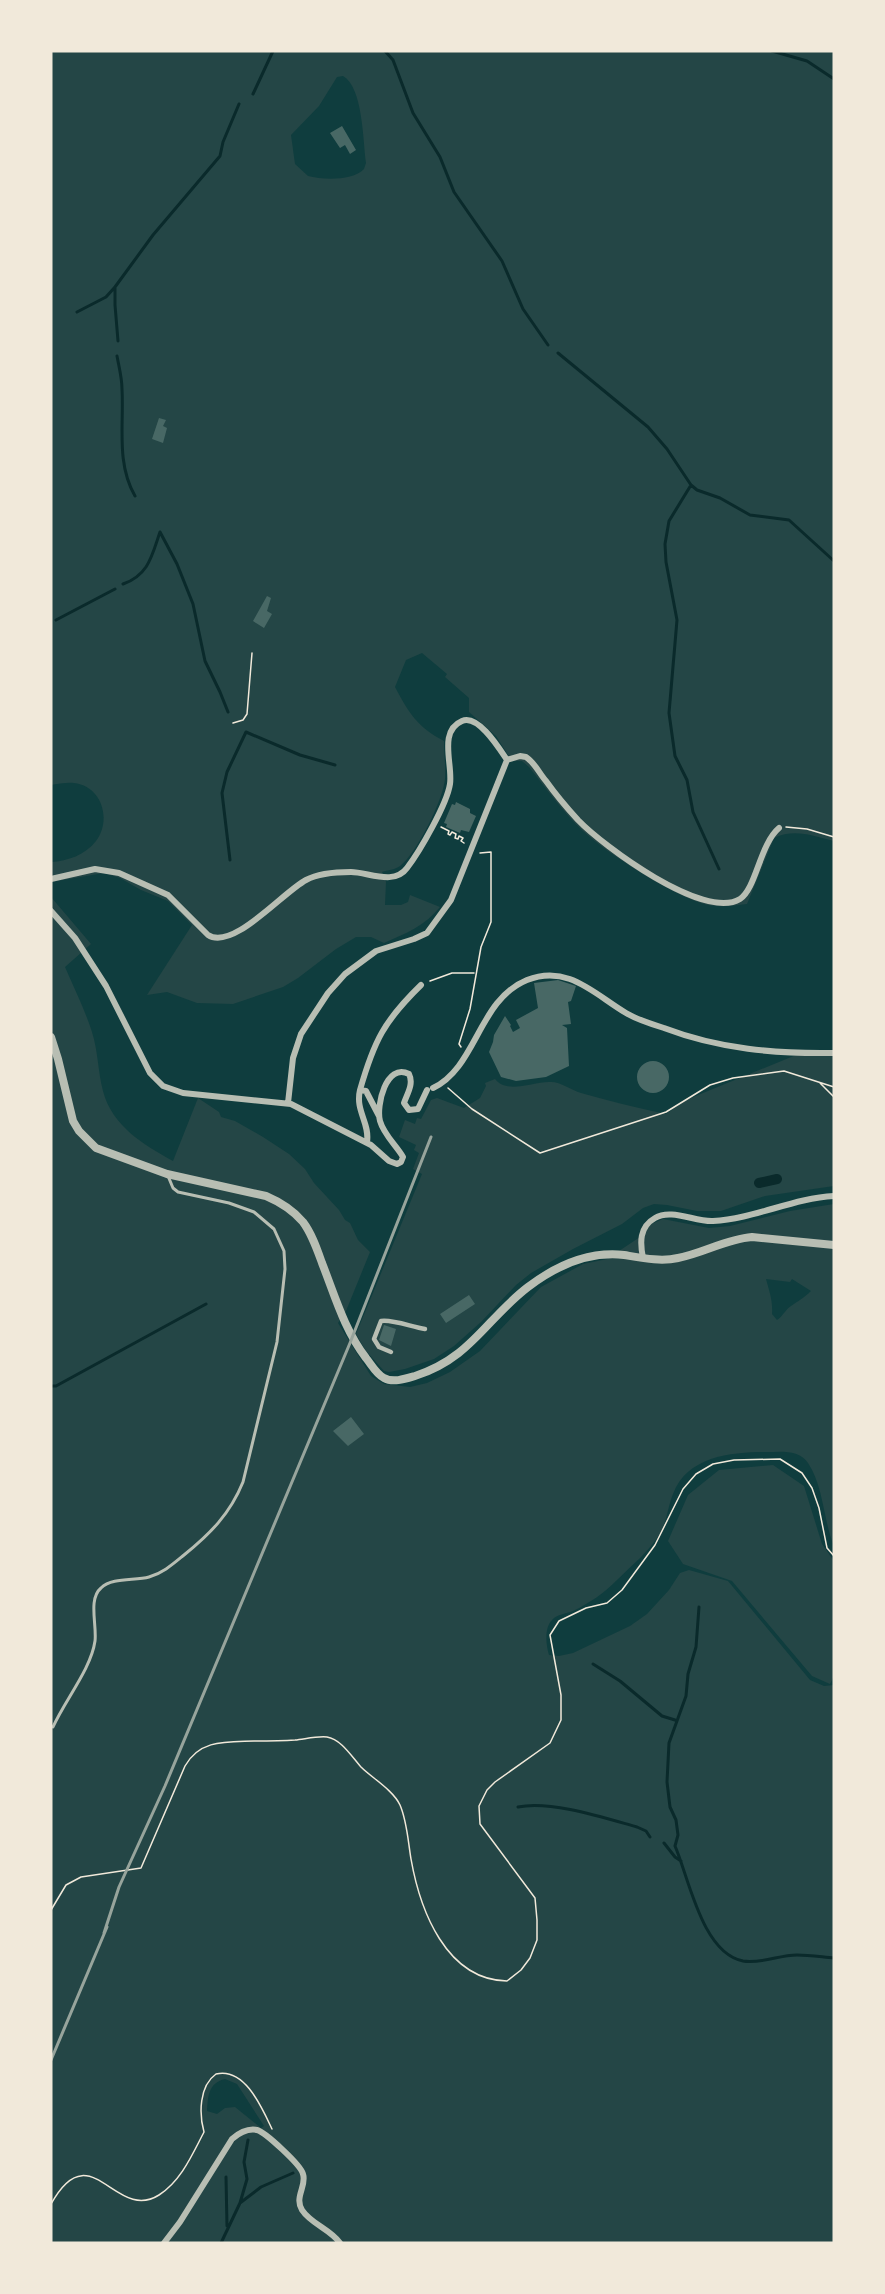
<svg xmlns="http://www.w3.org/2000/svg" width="885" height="2294" font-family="Overpass,sans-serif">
<rect width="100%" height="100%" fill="#0f3d3e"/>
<path fill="#244646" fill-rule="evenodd" d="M51,51H834V841C814,836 794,828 774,838L747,904C732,906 715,908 701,903C669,893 607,853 583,831C563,812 546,788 529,767L522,761H512L496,736L469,712V698L445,677L447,674L422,653L406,660L395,687C409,713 417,727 444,741C444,754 446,767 445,779C443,800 417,853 400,866C395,870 387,870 382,872L386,882L385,905H401L408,902L410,895L440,907C426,925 405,934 384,943L371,937H356L336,949L298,978L283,987L233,1004L197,1003L167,992L147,995L192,925L168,901L141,890L120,878L104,873L51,882V862C68,861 85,855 96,841C112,820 102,786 74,783C67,782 58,784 51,785ZM343,76C363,87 363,141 366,163L364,169C353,181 323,180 308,176L295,164L291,135L319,106L337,77Z
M51,897L91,944L65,967C74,988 85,1010 92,1032C98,1051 98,1072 103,1091C112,1126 144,1145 173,1161L198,1098L219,1112L221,1117L235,1121L263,1137L289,1154L305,1169L314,1183L339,1210L345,1220L350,1223L358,1240L370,1252L346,1311L338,1323L371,1376L384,1384L410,1387L427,1383L450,1372L480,1351L541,1287L583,1264L607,1259L643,1235L651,1224L663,1219L709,1228L730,1226L790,1211L834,1204V1546C823,1520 824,1487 808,1463C799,1449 781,1452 766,1452C732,1452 687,1456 673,1494C668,1506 667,1521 660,1533C650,1551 632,1565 617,1580C604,1593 590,1603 573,1611C566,1614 557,1614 552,1620C544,1628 546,1645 549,1655L559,1656L573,1653L630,1626L647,1614L669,1590L680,1573L689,1570L728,1581L810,1680L824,1686L834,1685V2243H51ZM766,1279L790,1282L792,1279L811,1291C804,1298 798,1301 791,1306C785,1310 783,1316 777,1320L772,1314C773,1301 769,1290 766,1279ZM225,2079L237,2084L264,2126L261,2128L235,2107L225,2108L217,2114L207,2111C208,2097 208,2083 225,2079Z
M834,1054V1186L765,1196L721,1211H697L667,1205L654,1204L643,1208L622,1224L573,1249L531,1273L516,1285L481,1322L454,1346L434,1359L405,1369L389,1372L384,1371L366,1351L356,1334L422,1174L413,1169L419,1153L414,1150L416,1145L399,1137L405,1120L415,1124L417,1118L421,1119L431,1100L437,1098L464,1108L480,1098L486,1086L485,1083L495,1079C508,1095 533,1081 551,1082C561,1082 571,1090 581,1093C609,1101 637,1108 666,1114L686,1100L796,1055Z
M773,1465L804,1486L822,1544L834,1561V1676L830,1684L812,1676L732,1581L683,1564L668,1541L688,1495L719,1470Z"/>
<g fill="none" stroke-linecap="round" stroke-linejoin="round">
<path stroke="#0a2a2b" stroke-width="3" d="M385,51L393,60L413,113L440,157L454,192L502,261L523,309L548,345
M772,51L807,61L834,79
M253,94L273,51
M77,312L106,297L115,287
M118,341L115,305V287L153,235L220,156L223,142L239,104
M558,353L648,427L667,449L691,485L697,490L720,498L750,515L789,520L834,561
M117,356C119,367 122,378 122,389C124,425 116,463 135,496
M691,485L669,521L665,544L666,562L677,620L669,713L675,756L687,780L693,812L719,869
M160,532L177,564L193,604L205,661L220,692L228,712
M123,584C149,575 152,555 160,532
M56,620L115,589
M230,860L222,793L227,772L246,732L300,755L335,765
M51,1386H56L206,1304
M699,1607L696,1647L688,1674L686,1696L669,1743L667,1782L670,1807L676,1820L678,1835L675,1846C689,1878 702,1953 743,1961C761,1964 779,1955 797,1955C809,1955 822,1957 834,1958
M593,1664L620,1681L662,1716L675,1720
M518,1807C550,1800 605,1818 637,1827L646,1831L650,1837
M664,1843L675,1857L681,1861
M226,2177L227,2226
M240,2203L247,2179L244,2162L248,2140
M221,2243L240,2203L261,2187L293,2173"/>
<path stroke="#0a2a2b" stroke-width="10" d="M759,1183L777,1179"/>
</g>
<path fill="#486865" d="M342,126L356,150L350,154L345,145L340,148L330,133Z
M159,418L166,420L163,426L167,428L163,443L152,439Z
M267,596L271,598L267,611L272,614L264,628L253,621Z
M456,802L470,809V813L476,816L469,832L461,830L460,833L446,827L447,824L444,823L452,804L455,805Z
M558,980L576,986L571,1001L568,1002L571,1024L562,1025L567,1028L569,1066L546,1077L516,1081L501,1077L489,1052L493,1042L494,1035L505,1016L511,1025L510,1026L513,1032L520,1028L516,1020L538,1008L534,983Z
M637 1077a16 16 0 1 1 32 0a16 16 0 1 1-32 0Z
M469,1295L475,1304L446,1323L440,1314Z
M384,1325L396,1329L391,1346L379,1340Z
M351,1417L364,1434L348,1446L333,1431Z"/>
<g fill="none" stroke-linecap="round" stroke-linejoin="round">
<path stroke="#f1e9da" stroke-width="1.5" d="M233,723L243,720L247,714L252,653
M441,827L449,831L448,834L450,835L452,832L456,834L455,838L458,839L459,836L463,838L461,841L464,843
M786,827L807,829L834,837
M430,981L452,973H474
M461,1047L459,1044L470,1009L481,947L491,922V852L480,853
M820,1083L834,1097
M448,1088L472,1109L540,1153L666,1112L710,1085L733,1078L784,1071L834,1087
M51,1910L66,1885L81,1877L141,1868L185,1766C200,1739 227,1742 254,1741C267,1741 281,1741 295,1740C305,1739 317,1736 327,1737C341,1739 352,1757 361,1767C372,1778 393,1790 400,1805C407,1821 408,1841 411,1859C420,1910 446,1980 507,1981L521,1970L530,1958L537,1940V1920L535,1898L480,1824L479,1806L487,1790L495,1782L550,1743L561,1720V1695L550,1635L559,1621L586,1608L607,1603L622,1590L655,1545L683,1489L696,1474L713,1464L734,1460L780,1459L802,1473L812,1488L819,1508L827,1548L834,1556
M51,2204C91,2132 115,2223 159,2195C181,2181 192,2155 204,2132C199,2114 199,2086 216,2074C245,2067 262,2108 272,2129"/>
<path stroke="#b8beb3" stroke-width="3" d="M53,1727C65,1700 91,1669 95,1641C97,1625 88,1599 101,1588C112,1577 135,1581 149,1577C163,1573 173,1564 184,1555C210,1534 230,1514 243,1482L277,1342L285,1269L284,1251L274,1229L254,1212L229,1203L178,1192L173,1188L168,1176"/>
<path stroke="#b8beb3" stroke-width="4.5" d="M391,1352L379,1347L374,1339L381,1321C392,1319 412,1327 425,1329"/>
<path stroke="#b8beb3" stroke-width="6" d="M507,760L520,756L526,757C535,763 539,773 546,781C556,795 567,808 578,820C603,846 704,921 740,899C756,889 760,844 779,828
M51,879L95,869L119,873L168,895L208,935C233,951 283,892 306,880C319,873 336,872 351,872C368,872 394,886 407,868C420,851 447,804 450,784C453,765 438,731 462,721C478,714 499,748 507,760
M51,911L75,938L106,986L150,1073L163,1086L183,1093L291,1104L371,1145L389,1161L397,1164L401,1162L403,1157C396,1145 384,1135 380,1121C376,1106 386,1062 409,1074C414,1084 407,1094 404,1103L409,1110L418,1109L427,1090
M433,1088C477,1067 478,1000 527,980C568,964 594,994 626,1013C638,1020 651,1024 664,1028C719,1049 776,1054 834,1053
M360,1090C355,1111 370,1123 367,1142
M288,1103L293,1058L301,1034L328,993L345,974L376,951L414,939L427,933L451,900L507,760
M379,1116L366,1091L360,1090C374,1041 384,1021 421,985
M643,1258C640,1243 639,1227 655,1218C671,1208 695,1222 713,1221C754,1219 793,1198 834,1196
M164,2243L180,2222L232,2139C239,2133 247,2128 257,2130C265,2132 301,2165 303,2174C307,2186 294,2197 302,2210C311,2224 330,2229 340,2243"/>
<path stroke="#b8beb3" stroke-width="8" d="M51,1037L58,1059L73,1121L79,1131L96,1148L167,1174L266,1196C280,1202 293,1210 303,1222C312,1234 317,1249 322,1263C335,1296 344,1329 366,1358C371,1364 376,1374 384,1378C393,1383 405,1379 415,1376C471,1358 486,1319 528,1287C557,1265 588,1251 624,1255C642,1258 661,1262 678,1258C704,1253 726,1239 752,1237L834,1245"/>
<path stroke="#97a49c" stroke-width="3" d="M104,1933L119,1887L165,1786L350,1343L431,1137
M51,2060L107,1927"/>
</g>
<rect width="885" height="2294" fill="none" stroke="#f1e9da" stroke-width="105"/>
</svg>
